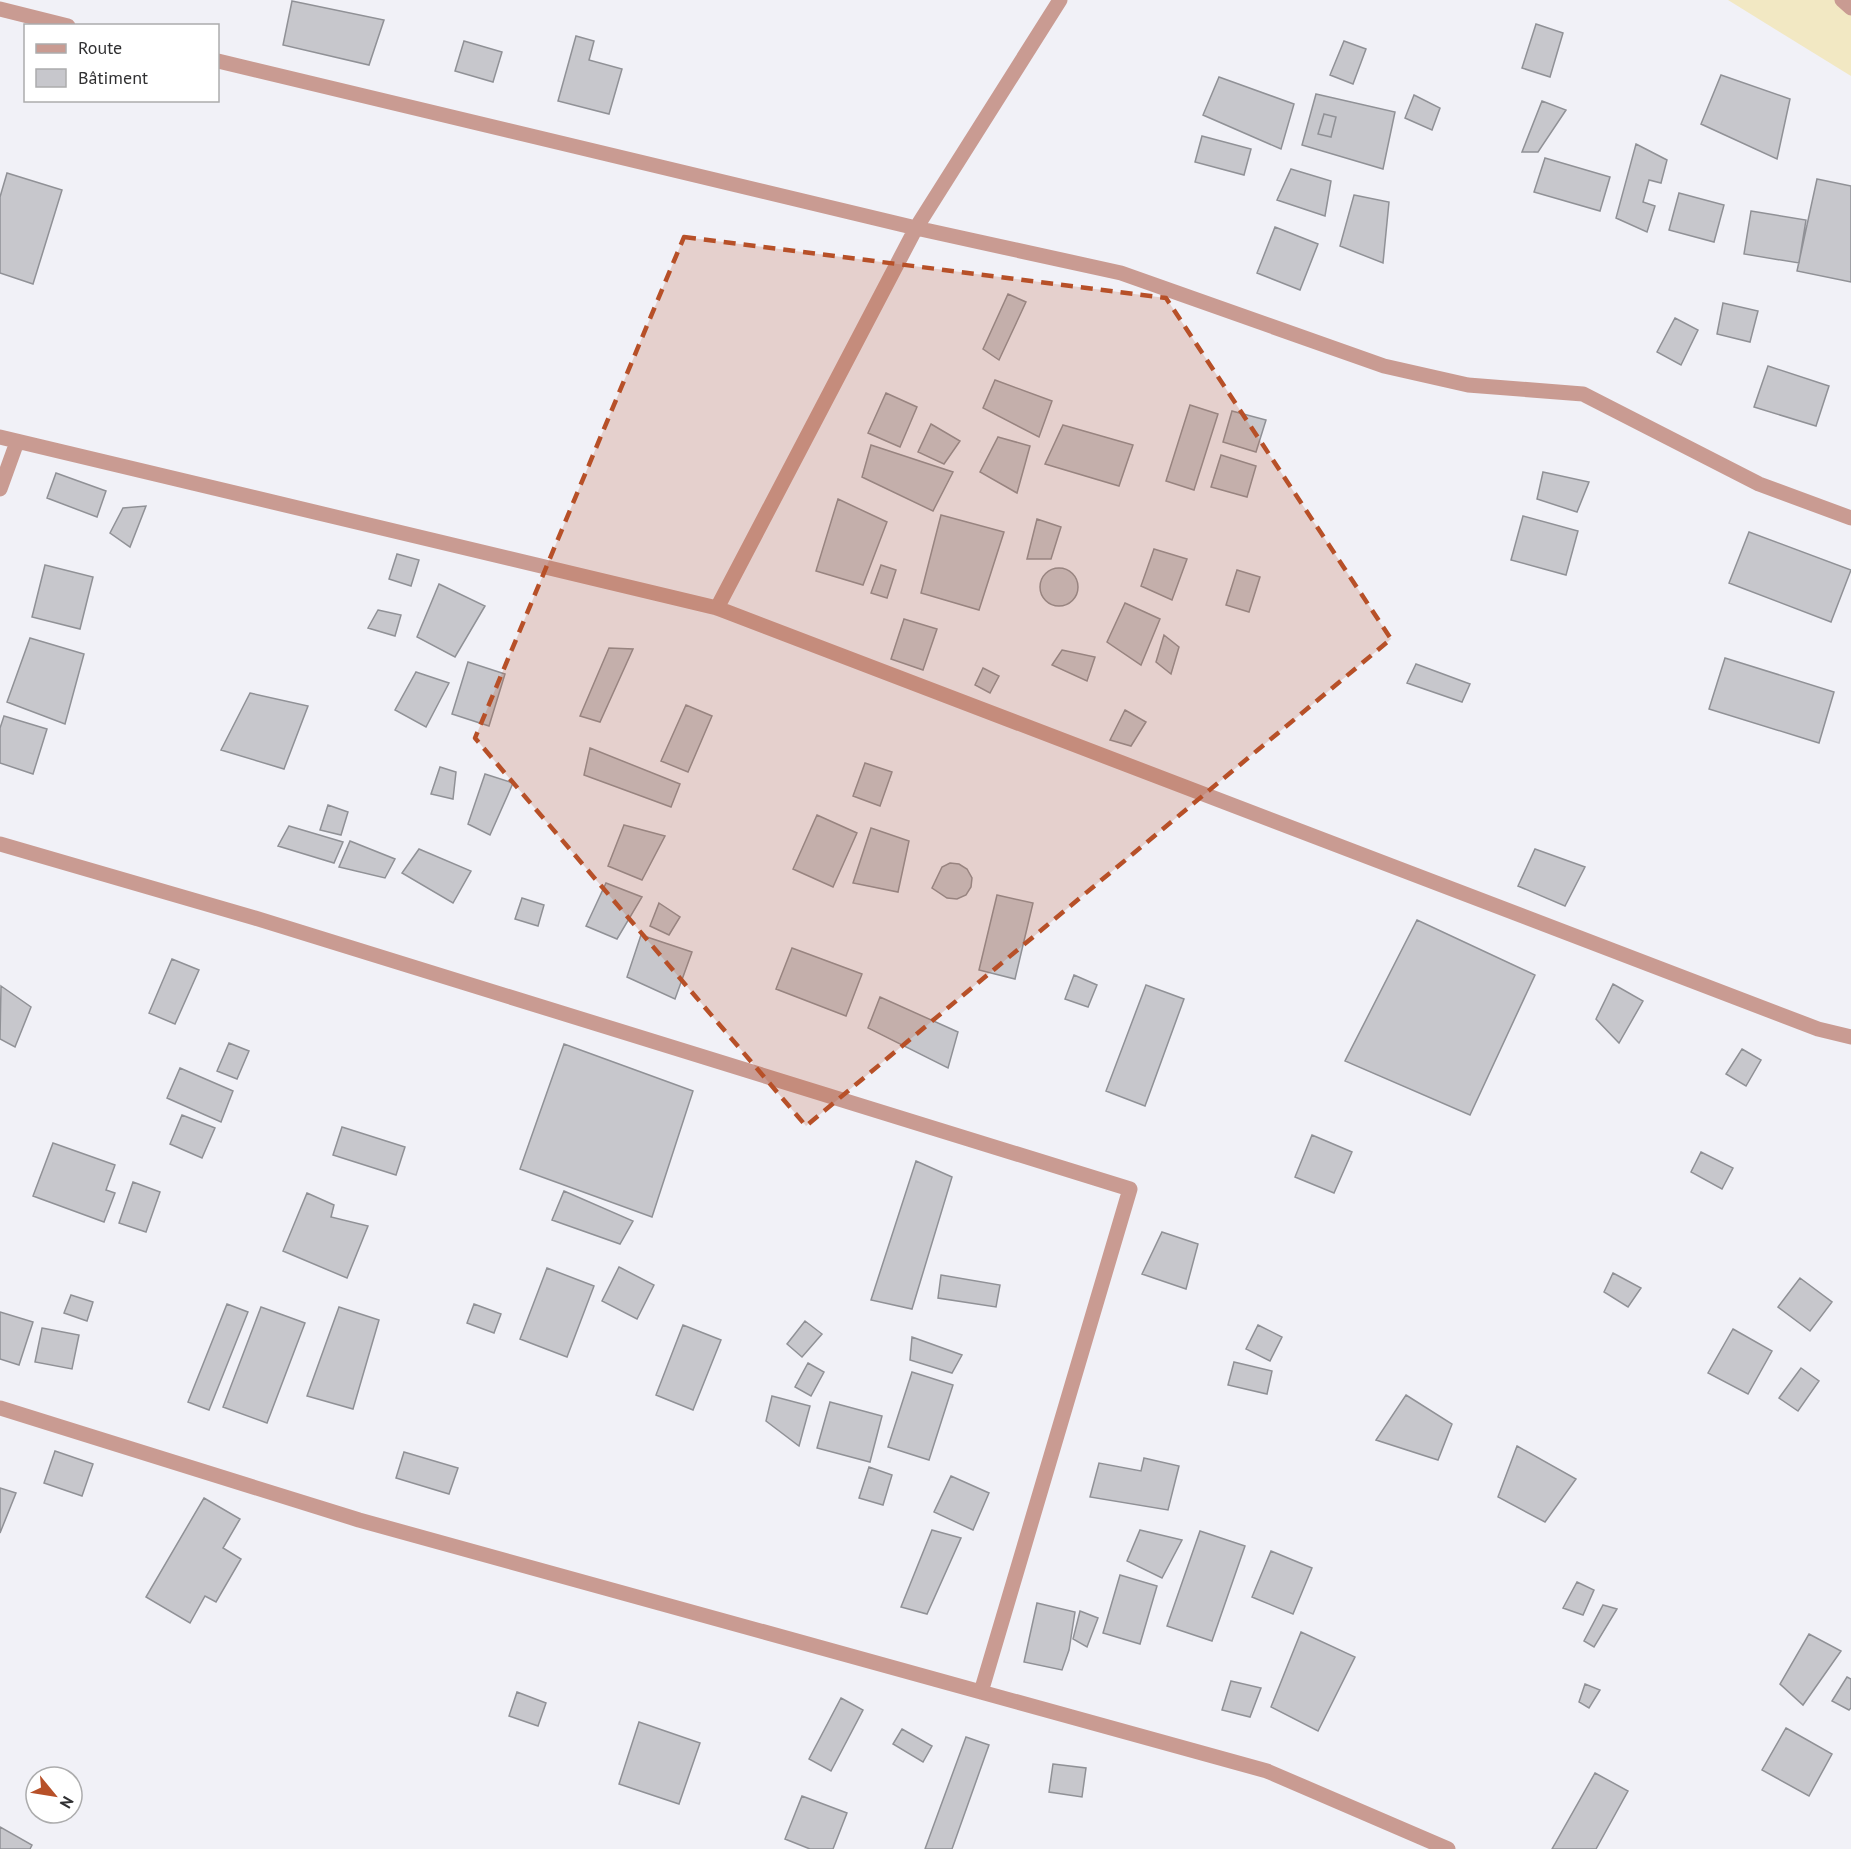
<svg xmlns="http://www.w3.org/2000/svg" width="1851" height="1849" font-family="'PT Sans',sans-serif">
<rect width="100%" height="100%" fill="#f1f1f7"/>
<path fill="#f2e8c3" d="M1728,0H1851V76Z"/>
<path fill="#c7c7cc" stroke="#909196" stroke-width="1.5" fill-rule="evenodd" d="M292,1L384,20L369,65L283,45Z
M1536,24L1563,33L1550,77L1522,68Z
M576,36L594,41L589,60L622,69L609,114L558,101Z
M464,41L502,52L493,82L455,71Z
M1344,41L1366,49L1353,84L1330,75Z
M1721,75L1790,99L1777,159L1701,124Z
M1219,77L1294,104L1281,149L1203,115Z
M1316,94L1395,112L1383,169L1302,145ZM1324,114L1336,117L1331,137L1318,134Z
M1414,95L1440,108L1432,130L1405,118Z
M1542,101L1566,110L1538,152H1522Z
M1324,114L1336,117L1331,137L1318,134Z
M1202,136L1251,149L1244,175L1195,162Z
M1636,144L1667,160L1661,183L1649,180L1643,202L1655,206L1647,232L1616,218Z
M1545,158L1610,177L1600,211L1534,192Z
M1291,169L1331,181L1325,216L1277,200Z
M7,173L62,190L33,284L0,273V197Z
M1817,179L1851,186V282L1797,271Z
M1679,193L1724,205L1714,242L1669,230Z
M1354,195L1389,202L1383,263L1340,246Z
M1751,211L1806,220L1799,263L1744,254Z
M1275,227L1318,244L1300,290L1257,273Z
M1008,294L1026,302L999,360L983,349Z
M1723,303L1758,311L1750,342L1717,334Z
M1675,318L1698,330L1681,365L1657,352Z
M1768,366L1829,386L1816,426L1754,407Z
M995,380L1052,401L1039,437L983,408Z
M886,393L917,407L900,447L868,433Z
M1190,405L1218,414L1194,490L1166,481Z
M1232,411L1266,420L1256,452L1223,442Z
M931,424L960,441L944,464L918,452Z
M1063,425L1133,445L1119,486L1045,464Z
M998,437L1030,446L1017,493L980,472Z
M871,445L953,472L933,511L862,477Z
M1221,455L1256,466L1247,497L1211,487Z
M1543,472L1589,482L1577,512L1537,499Z
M56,473L106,491L97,517L47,498Z
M838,499L887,522L863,585L816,571Z
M146,506L130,547L110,533L123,508Z
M941,515L1004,532L979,610L921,593Z
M1523,516L1578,531L1566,575L1511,560Z
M1037,519L1061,527L1051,559H1027Z
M1749,532L1851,570L1831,622L1729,583Z
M1154,549L1187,559L1172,600L1141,586Z
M397,554L419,560L411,586L389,579Z
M45,565L93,577L80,629L32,617Z
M881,565L896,570L887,598L871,593Z
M1040 587a19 19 0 1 1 38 0a19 19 0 1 1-38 0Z
M1237,570L1260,577L1249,612L1226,605Z
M439,584L485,606L455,657L417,637Z
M1125,603L1160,619L1141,665L1107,642Z
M378,610L401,615L395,636L368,628Z
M904,619L937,629L923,670L891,659Z
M1164,635L1179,647L1171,674L1156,662Z
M30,638L84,654L65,724L7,702Z
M609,648L633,649L600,722L580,716Z
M1062,650L1095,657L1087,681L1052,665Z
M1725,658L1834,692L1819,743L1709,709Z
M468,662L505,674L489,726L452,714Z
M1416,664L1470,684L1462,702L1407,683Z
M983,668L999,676L990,693L975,685Z
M416,672L449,683L426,727L395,710Z
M250,693L308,706L284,769L221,750Z
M686,705L712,716L688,772L661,761Z
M1125,710L1146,722L1131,746L1110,740Z
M4,716L47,729L33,774L0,763V728Z
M590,748L680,784L671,807L584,775Z
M865,763L892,772L880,806L853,796Z
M440,767L456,772L453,799L431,794Z
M485,774L513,783L490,835L468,824Z
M328,805L348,812L341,835L320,830Z
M817,815L857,833L833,887L793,869Z
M624,825L665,836L642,880L608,866Z
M289,826L343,842L334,863L278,846Z
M871,828L909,841L898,892L853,883Z
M350,841L395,859L385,878L339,867Z
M419,849L471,871L453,903L402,873Z
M1535,849L1585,867L1565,906L1518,886Z
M950,863L959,864L967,869L972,878L971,887L966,895L957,899L947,898L932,888L942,867Z
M606,883L642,897L617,939L586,926Z
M997,895L1033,903L1015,979L979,970Z
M522,898L544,905L538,926L515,919Z
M659,903L680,917L669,935L650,926Z
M1417,920L1535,975L1470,1115L1345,1061Z
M641,935L692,952L675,999L627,977Z
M792,948L862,974L846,1016L776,989Z
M172,959L199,970L175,1024L149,1013Z
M1074,975L1097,985L1088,1007L1065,999Z
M1613,984L1643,1001L1619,1043L1596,1019Z
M1146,985L1184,999L1145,1106L1106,1091Z
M1,986L31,1007L15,1047L0,1039Z
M880,997L958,1032L948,1068L868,1028Z
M229,1043L249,1051L237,1079L217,1071Z
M564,1044L693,1091L652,1217L520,1169Z
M1742,1049L1761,1060L1746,1086L1726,1074Z
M180,1068L233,1091L221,1122L167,1098Z
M182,1115L215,1128L202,1158L170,1144Z
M342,1127L405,1147L396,1175L333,1155Z
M1312,1135L1352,1152L1334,1193L1295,1177Z
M53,1143L115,1165L106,1190L115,1193L104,1222L33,1196Z
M1701,1152L1733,1168L1722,1189L1691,1172Z
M916,1161L952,1177L912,1309L871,1300Z
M133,1182L160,1192L146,1232L119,1223Z
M564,1191L633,1221L620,1244L552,1220Z
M307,1193L334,1205L331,1217L368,1226L347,1278L283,1251Z
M1162,1232L1198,1244L1186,1289L1142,1274Z
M619,1267L654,1285L637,1319L602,1301Z
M547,1268L594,1286L567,1357L520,1339Z
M1613,1273L1641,1288L1628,1307L1604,1292Z
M941,1275L1000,1285L996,1307L938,1298Z
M1800,1278L1832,1302L1810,1331L1778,1307Z
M71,1295L93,1302L87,1321L64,1313Z
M227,1304L248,1312L209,1410L188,1402Z
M474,1304L501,1314L494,1333L467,1323Z
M261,1307L305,1323L267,1423L223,1407Z
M339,1307L379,1320L353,1409L307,1396Z
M0,1312L33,1322L19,1365L0,1359Z
M805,1321L822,1334L802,1357L787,1344Z
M683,1325L721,1340L693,1410L656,1395Z
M1258,1325L1282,1337L1270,1361L1246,1349Z
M42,1328L79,1335L72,1369L35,1362Z
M1733,1329L1772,1351L1748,1394L1708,1373Z
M912,1337L962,1355L952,1373L910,1360Z
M1234,1362L1272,1371L1267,1394L1228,1385Z
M808,1363L824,1372L811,1396L795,1387Z
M1801,1368L1819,1381L1798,1411L1779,1398Z
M912,1372L953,1385L929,1460L888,1447Z
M1406,1395L1452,1424L1438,1460L1376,1440Z
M772,1396L810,1406L799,1446L766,1421Z
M830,1402L882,1416L870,1462L817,1448Z
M1517,1446L1576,1479L1545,1522L1498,1497Z
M55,1451L93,1464L82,1496L44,1483Z
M404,1452L458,1468L449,1494L396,1478Z
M1144,1458L1179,1466L1168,1510L1090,1497L1099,1463L1141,1471Z
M869,1467L892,1475L883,1505L859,1498Z
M951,1476L989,1493L973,1530L934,1512Z
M0,1488L16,1493L0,1533Z
M204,1498L240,1519L223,1548L241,1559L216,1602L205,1596L190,1623L146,1597Z
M932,1530L961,1538L927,1614L901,1607Z
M1140,1530L1182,1540L1162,1578L1127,1561Z
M1200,1531L1245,1546L1212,1641L1167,1626Z
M1271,1551L1312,1568L1293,1614L1252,1597Z
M1120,1575L1157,1586L1140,1644L1103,1633Z
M1577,1582L1594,1590L1583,1615L1563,1608Z
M1037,1603L1075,1612L1069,1650L1062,1670L1024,1662Z
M1603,1605L1617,1609L1594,1647L1584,1641Z
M1080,1611L1098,1618L1087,1647L1073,1639Z
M1301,1632L1355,1657L1318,1731L1271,1707Z
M1809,1634L1841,1651L1803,1705L1780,1684Z
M1847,1677L1851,1679V1708L1849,1710L1832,1701Z
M1231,1681L1261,1688L1250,1717L1222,1710Z
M1585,1684L1600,1690L1589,1708L1579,1702Z
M517,1692L546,1703L538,1726L509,1716Z
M841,1698L863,1710L831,1771L809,1759Z
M639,1722L700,1743L679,1804L619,1784Z
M1786,1728L1832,1754L1809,1796L1762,1770Z
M902,1729L932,1746L923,1762L893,1744Z
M966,1737L989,1745L952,1849H925Z
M1053,1764L1086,1768L1082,1797L1049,1792Z
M1595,1773L1628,1791L1596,1849H1552Z
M802,1796L847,1813L833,1849H810L785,1839Z
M0,1827L32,1845L30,1849H0Z"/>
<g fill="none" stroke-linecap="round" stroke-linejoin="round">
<path stroke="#c99b92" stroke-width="15" d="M1842,0L1851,8
M0,9L68,26
M218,61L916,228L1121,273L1384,366L1468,385L1583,394L1759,484L1851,518
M0,437L717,608L1818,1029L1851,1037
M0,489L17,442
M717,608L916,228L1060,0
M0,844L255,918L1130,1189L981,1692
M0,1408L359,1520L1267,1771L1448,1849"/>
</g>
<path fill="#b75028" fill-opacity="0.2" stroke="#b75028" stroke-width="4.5" stroke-dasharray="12 8" stroke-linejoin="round" d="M684,237L1166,298L1391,639L806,1126L475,738Z"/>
<rect x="24" y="24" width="195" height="78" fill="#ffffff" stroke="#acacad" stroke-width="1.5"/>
<rect x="36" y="44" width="30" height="9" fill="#c99b92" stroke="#acacad" stroke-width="1.5"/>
<text x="78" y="54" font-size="18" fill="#303032">Route</text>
<rect x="36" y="69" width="30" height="18" fill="#c7c7cc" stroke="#acacad" stroke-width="1.5"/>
<text x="78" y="84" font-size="18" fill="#303032">Bâtiment</text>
<g transform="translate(54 1795) rotate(120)"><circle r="28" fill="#ffffff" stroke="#acacad" stroke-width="1.5"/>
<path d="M0-4.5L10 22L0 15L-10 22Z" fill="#b75028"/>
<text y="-9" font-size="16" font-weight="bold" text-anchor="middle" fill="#303032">N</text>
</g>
</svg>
